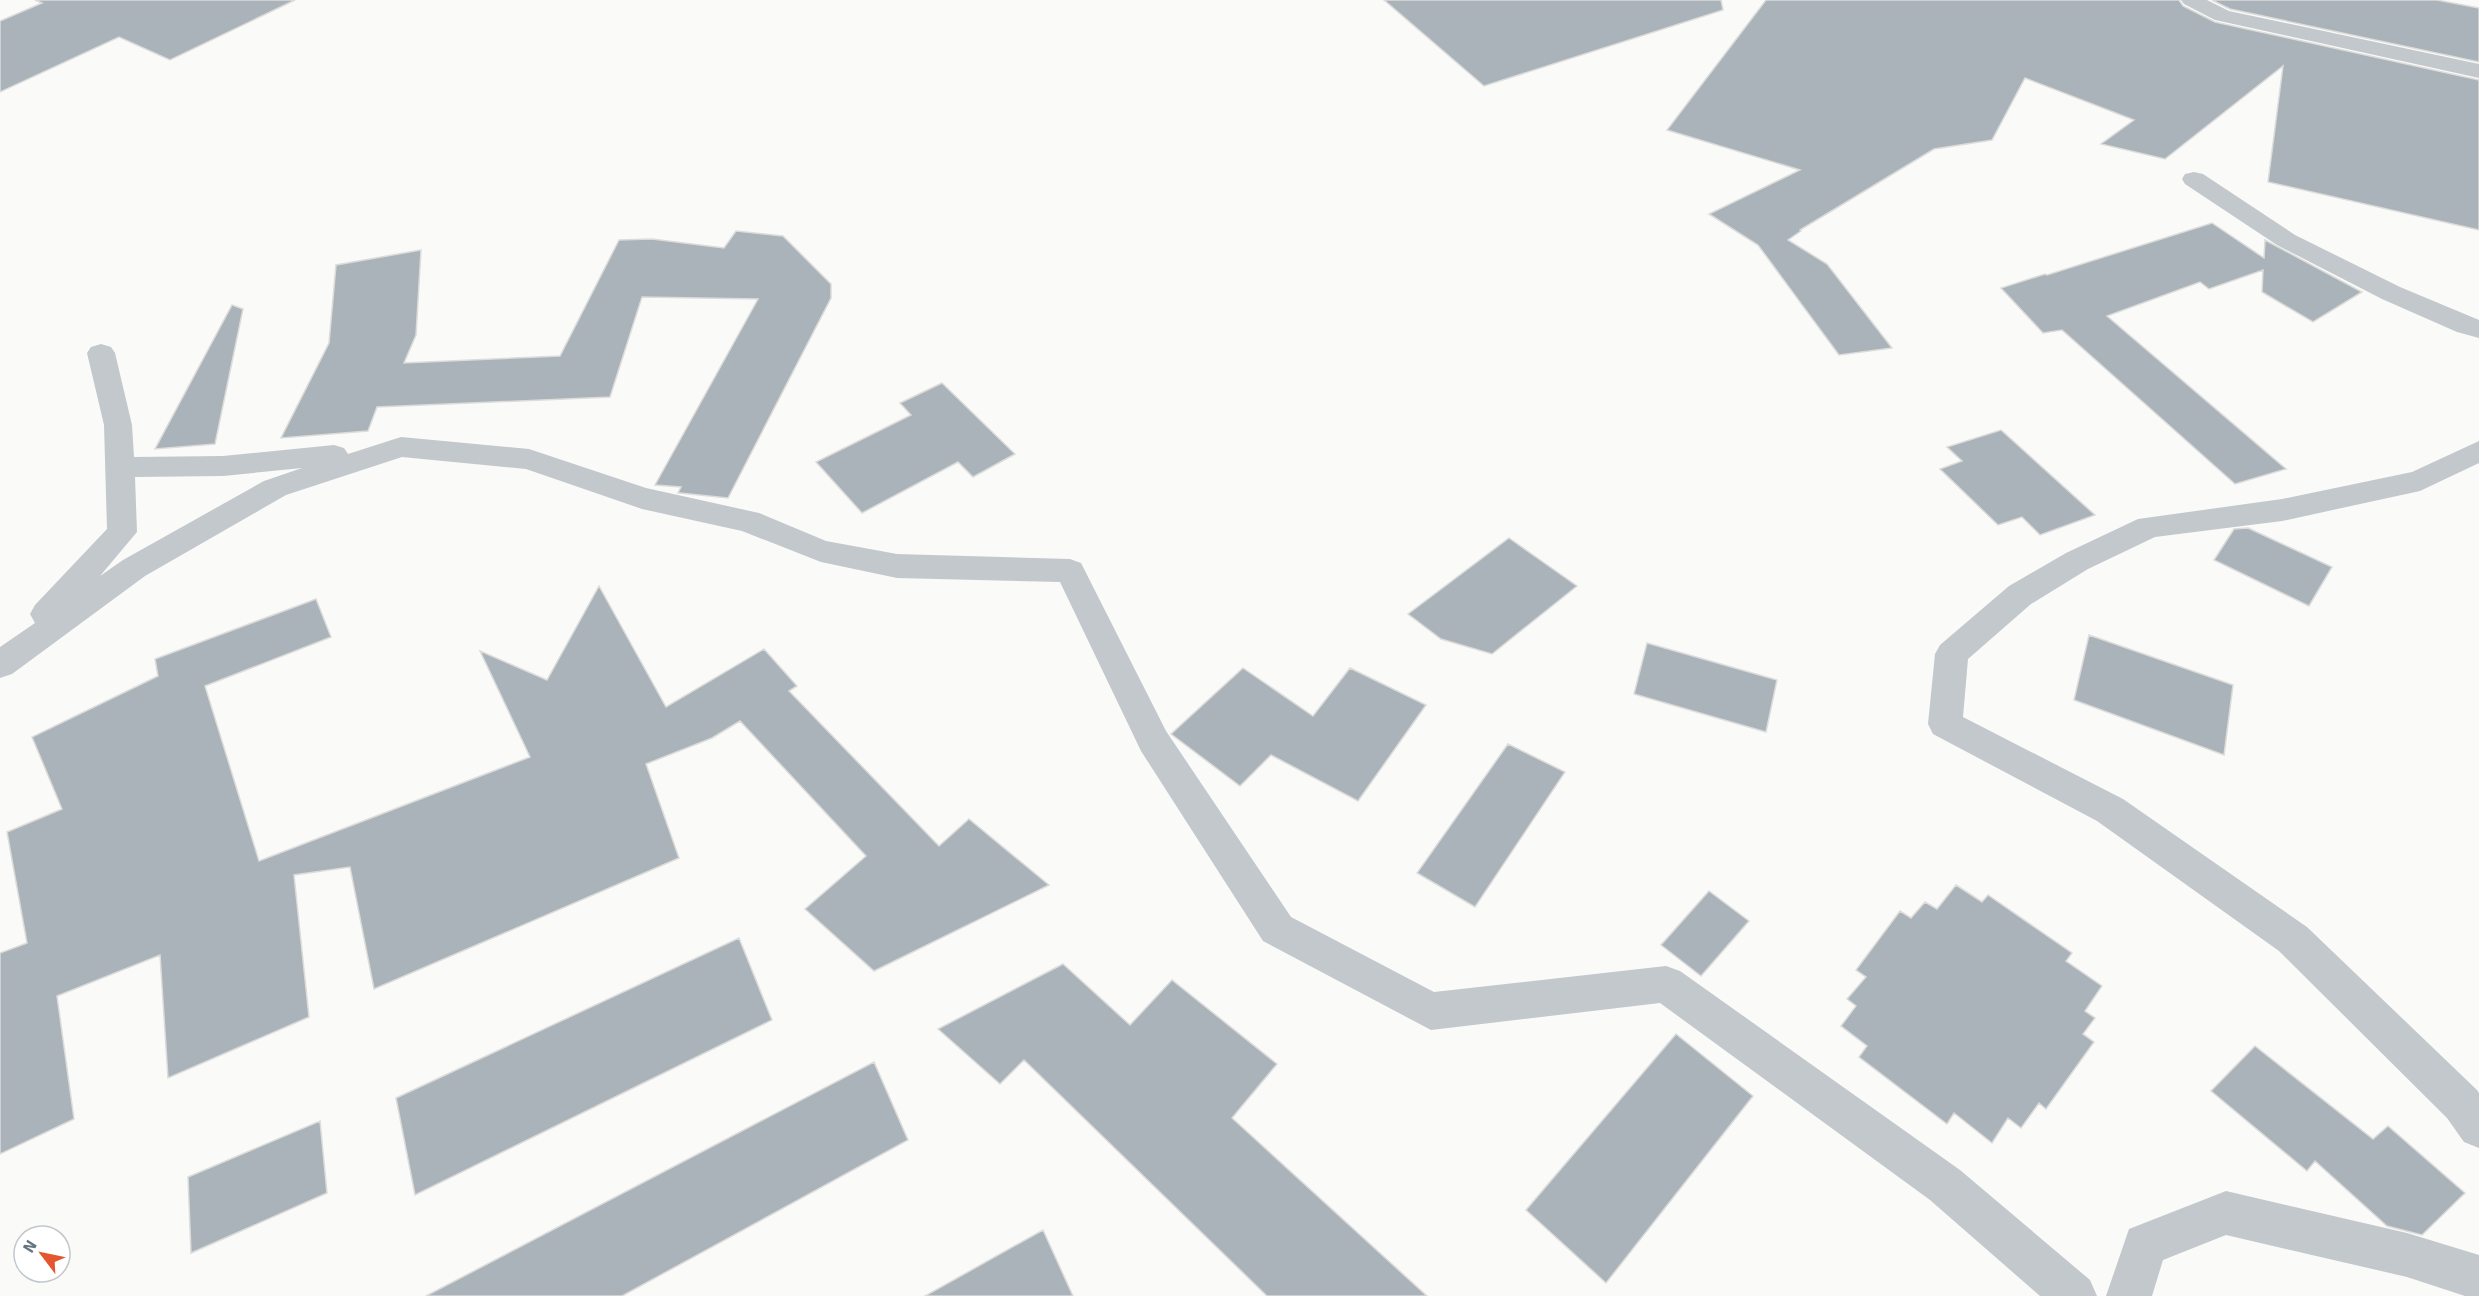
<svg xmlns="http://www.w3.org/2000/svg" width="2479" height="1296" font-family="Signika,sans-serif">
<rect width="100%" height="100%" fill="#fafaf8"/>
<path fill="#aab3b9" stroke="#dcdcda" stroke-width="1.5" d="M35,0H295L170,60L119,37L0,92V21L42,3Z
M1384,0H1721L1723,10L1484,86Z
M1766,0H2179L2183,6L2215,22L2479,80V230L2268,182L2283,66L2165,159L2101,144L2134,120L2025,78L1992,140L1934,149L1800,230L1801,231L1788,240L1827,264L1892,348L1839,355L1758,245L1709,214L1800,170L1667,130Z
M2212,0H2437L2479,8V62L2230,9Z
M2212,223L2264,258L2265,240L2362,292L2313,322L2262,292L2263,270L2209,289L2200,282L2107,316L2286,469L2235,484L2062,330L2043,333L2001,288L2045,274L2047,275Z
M736,231L783,236L831,284V298L728,498L680,493H678L681,487L655,485L758,299L642,297L610,397L377,407L368,431L281,438L329,343L336,265L421,250L416,335L404,363L560,356L619,240L652,239L724,248Z
M232,305L243,309L215,444L155,449Z
M942,383L1015,454L973,477L958,462L862,513L816,462L911,415L900,403Z
M2001,430L2095,515L2040,535L2022,517L1998,525L1940,469L1962,461L1947,447Z
M2248,528L2332,567L2309,606L2214,560L2234,529Z
M1509,538L1577,586L1492,654L1441,639L1408,614Z
M599,586L666,707L764,649L797,686L789,691L939,846L969,819L1049,885L874,971L805,909L866,856L740,721L712,738L646,764L679,858L374,989L350,867L294,875L309,1017L168,1078L160,955L57,996L74,1119L0,1154V953L27,943L7,832L62,809L32,737L158,676L155,659L316,599L331,637L205,686L259,861L530,757L480,651L547,680Z
M2089,635L2233,685L2224,755L2074,700Z
M1647,643L1777,680L1766,732L1634,694Z
M1243,668L1313,716L1350,668L1426,705L1358,801L1271,755L1240,786L1171,734Z
M1508,744L1565,772L1475,907L1417,873Z
M1956,885L1982,902L1988,895L2072,953L2066,961L2102,986L2085,1011L2095,1018L2083,1034L2094,1042L2046,1109L2039,1103L2021,1128L2008,1118L1992,1143L1954,1113L1947,1124L1859,1057L1867,1046L1841,1026L1856,1006L1847,999L1866,977L1856,970L1900,911L1911,918L1925,902L1937,909Z
M1709,891L1749,921L1701,976L1661,945Z
M739,938L772,1020L415,1195L396,1098Z
M1063,964L1130,1025L1172,980L1277,1064L1232,1118L1427,1296H1267L1024,1060L1000,1084L938,1029Z
M1676,1034L1753,1096L1606,1283L1526,1210Z
M2255,1046L2373,1139L2388,1126L2465,1193L2422,1235L2387,1226L2315,1161L2307,1171L2211,1091Z
M874,1062L908,1140L622,1296H426Z
M320,1121L327,1193L191,1253L188,1177Z
M1043,1230L1073,1296H925Z"/>
<g fill="none" stroke-linecap="round" stroke-linejoin="round">
<path fill="#c3c8cc" fill-rule="evenodd" d="M2181,0H2207L2229,11L2479,64V78L2215,20L2184,4Z
M2194,172L2203,174L2295,235L2400,287L2479,320V338L2457,332L2382,299L2277,245L2185,184L2182,179L2185,174Z
M101,344L111,347L115,353L132,425L134,457L223,456L334,445L344,448L348,454L401,437L529,449L646,488L759,513L826,541L897,554L1070,559L1081,563L1166,731L1291,917L1434,992L1666,966L1680,971L1960,1170L2090,1280L2097,1296H2040L1930,1200L1660,1003L1431,1030L1263,941L1141,751L1060,582L897,578L821,562L742,531L642,509L526,469L402,457L286,495L145,576L12,674L0,678V647L35,623L30,614L35,605L107,529L104,425L87,353L91,347ZM302,468L264,481L123,560L100,576L137,532L135,477L223,476Z
M2479,441V463L2420,491L2282,521L2155,537L2088,569L2031,604L1968,659L1963,717L2123,799L2307,927L2477,1090L2479,1093V1148L2464,1142L2447,1118L2279,951L2097,821L1933,734L1928,724L1935,654L1940,645L2009,586L2066,553L2138,519L2282,499L2412,472Z
M2226,1191L2407,1233L2479,1255V1296H2465L2407,1277L2226,1235L2163,1260L2152,1296H2106L2129,1229Z"/>
</g>
<g transform="translate(42 1254) rotate(302)"><circle r="28" fill="#ffffff" stroke="#c1c8cd" stroke-width="1.5"/>
<path d="M0-4.5L10 22L0 15L-10 22Z" fill="#e4572e"/>
<text y="-9" font-size="16" font-weight="bold" text-anchor="middle" fill="#657683">N</text>
</g>
</svg>
